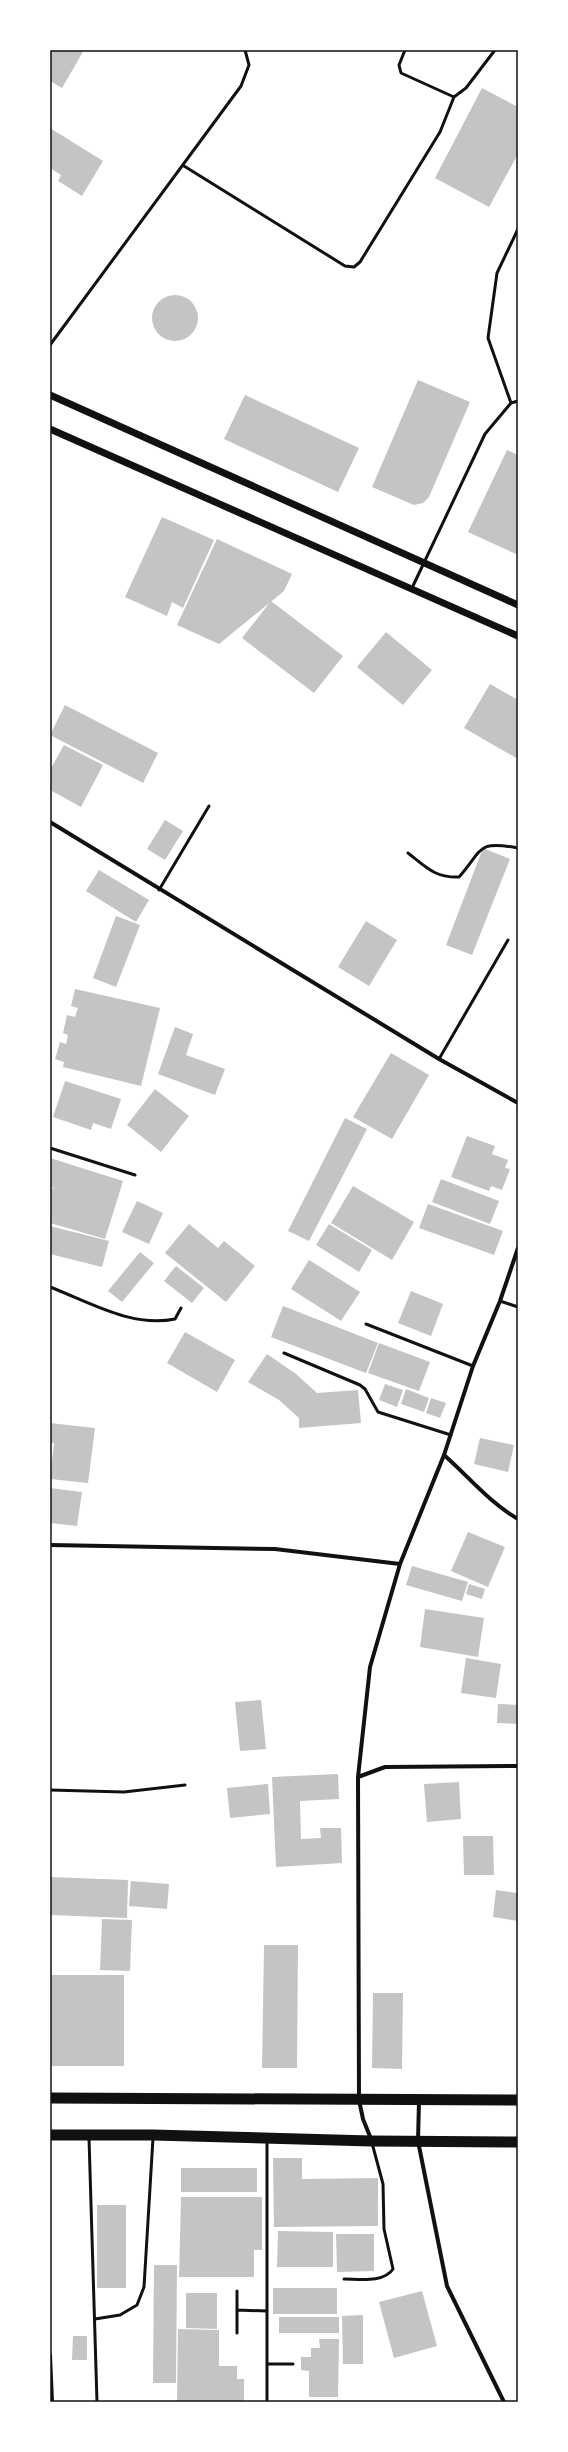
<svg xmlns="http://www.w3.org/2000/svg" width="568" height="2452" font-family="'Nunito Sans',sans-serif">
<rect width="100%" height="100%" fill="#fff"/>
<path fill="#c4c4c4" d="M50,50H84L62,88L50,81Z
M482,88L518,107V154L489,207L435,178Z
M50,128L103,161L82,196L58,181L61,175L50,168Z
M152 318a23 23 0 1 1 46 0a23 23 0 1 1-46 0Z
M418,380L470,402L429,497L423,503L414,505L372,487Z
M245,395L359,448L338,492L224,439Z
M507,450L518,455V555L468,532Z
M162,517L214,540L183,608L172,602L167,616L125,597Z
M217,539L292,574L284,591L219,644L177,625Z
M271,601L343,656L314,693L242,638Z
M386,632L432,670L403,705L357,667Z
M490,684L518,700V759L464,728Z
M65,705L158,753L143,783L50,735Z
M64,745L103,765L81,807L50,790V770Z
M165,820L183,831L165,860L147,849Z
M483,848L510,859L472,955L446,945Z
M99,870L149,900L136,922L86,891Z
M116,916L140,925L116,987L93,978Z
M366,921L397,940L369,986L338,967Z
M75,989L160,1008L141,1086L63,1067L64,1062L55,1059L60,1042L66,1044L68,1035L63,1033L67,1015L75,1017L78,1008L71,1006Z
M175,1027L193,1034L186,1055L225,1069L215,1095L158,1074Z
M391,1053L429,1075L392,1139L353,1117Z
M65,1081L121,1099L111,1129L93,1123L91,1130L53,1117Z
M155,1089L189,1116L161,1152L127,1125Z
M345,1118L367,1129L309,1241L288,1231Z
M467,1136L495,1146L492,1154L508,1160L505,1168L510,1169L502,1190L491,1186L489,1191L451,1177Z
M50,1158L123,1181L105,1239L50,1223V1188L56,1189L50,1187Z
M441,1179L499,1201L490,1224L432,1202Z
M353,1186L414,1222L392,1260L331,1223Z
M137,1201L163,1213L149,1244L122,1232Z
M428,1204L503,1231L494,1255L419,1228Z
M189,1224L218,1248L224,1241L255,1266L226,1302L165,1253Z
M329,1224L372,1250L359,1272L316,1245Z
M50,1226L109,1241L102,1267L50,1254Z
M140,1252L154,1263L122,1302L108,1291Z
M309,1260L360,1292L341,1321L291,1289Z
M176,1266L204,1288L192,1303L164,1281Z
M411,1291L443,1304L431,1336L398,1323Z
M283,1306L378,1343L366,1373L271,1337Z
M185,1332L235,1360L217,1392L167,1363Z
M379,1343L430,1362L419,1391L368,1373Z
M267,1354L296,1374L317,1393L358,1390L361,1423L299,1428V1418L279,1400L248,1382Z
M385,1384L403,1390L397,1407L379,1400Z
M406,1389L429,1398L424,1412L401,1404Z
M431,1398L446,1403L440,1418L426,1413Z
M50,1423L95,1428L88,1483L50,1479L54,1443H50Z
M480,1438L514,1445L508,1472L474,1464Z
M50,1488L82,1492L77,1526L50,1523Z
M468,1532L505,1547L488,1587L451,1571Z
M412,1566L468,1582L462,1601L406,1585Z
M469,1584L485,1589L482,1599L466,1594Z
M425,1609L484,1618L478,1657L420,1647Z
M466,1658L501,1664L496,1698L461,1693Z
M261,1700L266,1749L240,1751L235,1702Z
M498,1704L518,1705V1724L497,1723Z
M338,1774L339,1799L300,1801L301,1839L321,1838L320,1828H341L342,1863L276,1867L272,1777Z
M459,1782L461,1819L427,1822L424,1784Z
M268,1784L270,1814L230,1818L227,1788Z
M463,1836H493L494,1875H464Z
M50,1877L128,1880L127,1918L50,1915Z
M131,1881L169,1884L167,1909L129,1906Z
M496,1890L518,1893V1921L493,1917Z
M102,1919L132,1920L130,1971L100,1970Z
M264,1945H298L297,2068H262Z
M50,1975H124V2066H50Z
M373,1993H403L402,2069L372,2068Z
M273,2158H302V2179L378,2178V2226L274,2227Z
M181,2168H257V2192H181Z
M181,2197H262V2250H254V2277H179Z
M97,2205H126V2288H97Z
M278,2231L333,2232V2267H277Z
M336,2234H374V2271L337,2272Z
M154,2265H177L176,2383H153Z
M273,2288H337V2314H273Z
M422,2291L437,2346L394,2358L379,2302Z
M186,2293H217V2329L186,2328Z
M363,2315V2364H343L342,2316Z
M279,2317H339V2333H279Z
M178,2329L219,2330V2366H237V2379H244V2402H177Z
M73,2336H87V2360H72Z
M319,2339H339L338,2397H309V2371L301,2370V2357H311V2348H320Z"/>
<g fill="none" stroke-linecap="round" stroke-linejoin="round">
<path stroke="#111" stroke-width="3" d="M405,50L399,65L401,73L454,97
M184,166L345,266L354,267L360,262L440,132L454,97L466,88L495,50
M50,345L241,86L249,65L245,50
M511,403L488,338L497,273L518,229
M412,588L485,434L511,403L518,401
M408,853C426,867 435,878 459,877C483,850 476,840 518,848
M159,890L209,806
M439,1059L508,940
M50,1148L135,1175
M50,1287C89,1302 132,1328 175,1319L181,1308
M500,1301L518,1307
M366,1324L473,1366
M284,1353L360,1385L365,1389L378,1412L451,1435
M50,1790L124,1792L185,1785
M89,2138L97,2402
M267,2141V2402
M344,2279C359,2279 384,2283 393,2269L384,2229L383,2184L372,2143
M237,2291V2333
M237,2310L267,2311
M95,2319L120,2315L137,2305L144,2287L153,2138
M267,2364H293"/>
<path stroke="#111" stroke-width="4" d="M50,822L439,1059L518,1103
M444,1455C469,1477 490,1503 518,1519
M50,1545L275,1549L400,1564L370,1667L358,1777L359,2100L363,2119L371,2139
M400,1564L444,1455L473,1366L500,1301L518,1248
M358,1777L385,1767L518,1766
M419,2101L418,2141L447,2286L504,2402
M50,2355L52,2402"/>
<path stroke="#111" stroke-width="7" d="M50,395L518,605
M50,429L518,636"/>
<path stroke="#111" stroke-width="11" d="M50,2098L518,2100
M50,2135H153L371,2141L518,2142"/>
</g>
<rect width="568" height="2452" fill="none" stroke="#ffffff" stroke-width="102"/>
<rect x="51" y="51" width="466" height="2350" fill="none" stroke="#111" stroke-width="1.5"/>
</svg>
